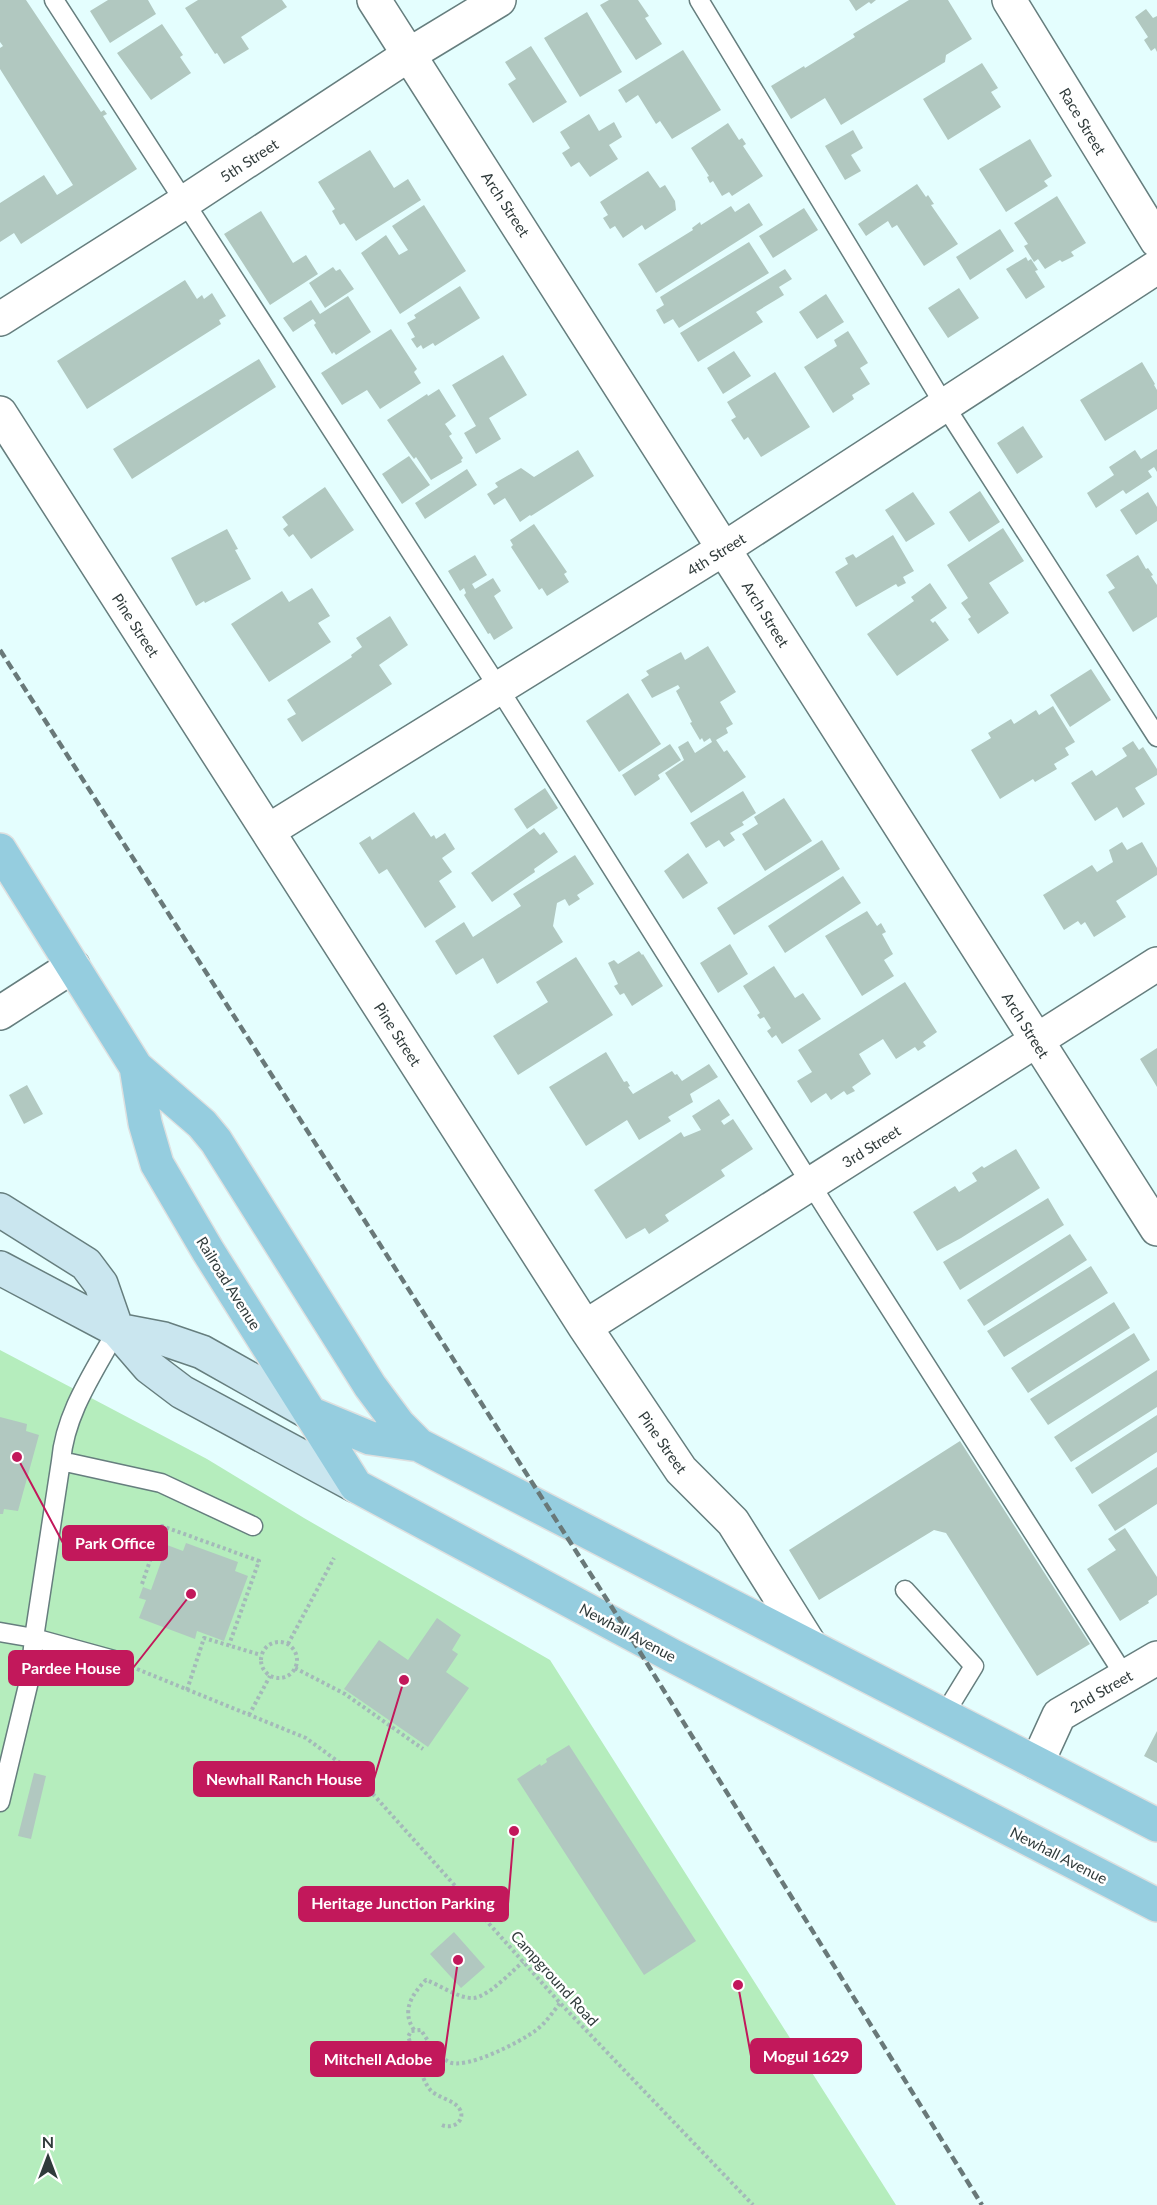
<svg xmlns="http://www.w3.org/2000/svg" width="1157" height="2205" font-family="Lato,sans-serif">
<rect width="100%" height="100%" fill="#e4fefe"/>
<path fill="#b5edbd" d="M0,1350L207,1459L304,1518L550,1660L896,2205H0Z"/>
<path fill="#b1c8c0" d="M0,0H26L101,112L104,110L107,114L103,116L137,169L21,244L14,233L0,242V203L44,175L57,195L73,185L0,69V48L3,46L0,42Z
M108,0H148L156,14L110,43L90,11Z
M198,0H282L287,7L241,37L249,49L224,64L217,53L215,54L185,8Z
M609,0H638L649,16L645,18L662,44L636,60L600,5Z
M849,0H876L871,4L869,2L856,11Z
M909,0H948L972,39L946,55L945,62L841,125L825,98L791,119L771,86L804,66L805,68L855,37L853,34Z
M1146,9L1153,18L1157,16V52L1155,48L1151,51L1144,40L1148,37L1135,17Z
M587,12L622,72L580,97L544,38Z
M162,24L183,55L180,57L191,73L151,100L117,53Z
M531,46L567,102L533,123L508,84L516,79L505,62Z
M683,50L721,110L672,139L660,121L656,124L638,95L626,103L618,90Z
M982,63L998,88L991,92L1001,107L948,140L923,99Z
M589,114L599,131L614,122L622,137L609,145L618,159L590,177L579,162L571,167L562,153L570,148L560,132Z
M728,123L739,140L742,138L746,144L743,146L763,176L732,196L729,192L722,196L713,181L710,183L707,177L709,176L691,148Z
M853,130L863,148L851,155L861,171L845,180L825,146Z
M1030,139L1052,176L1044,181L1048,186L1006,212L979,169Z
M370,150L394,188L408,179L421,200L356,241L344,223L340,225L332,211L335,209L318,182Z
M648,171L660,188L665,185L675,201L676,210L645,230L642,225L623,238L615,226L610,229L603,218L608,215L600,202Z
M917,184L926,197L928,195L934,204L931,205L958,244L924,266L897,225L892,228L888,221L866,236L858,224Z
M1057,196L1086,243L1071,252L1074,256L1062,262L1060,260L1045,269L1038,259L1034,262L1024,246L1028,244L1014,223Z
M749,203L763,225L656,293L638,264L693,230L692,228L700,222L701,225L731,206L735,212Z
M424,205L466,271L400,314L361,253L386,235L399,255L408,250L392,226Z
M804,208L818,230L773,258L759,236Z
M261,211L293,263L306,255L318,274L270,305L224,234Z
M1000,229L1014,251L970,280L956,257Z
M749,242L769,273L679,328L673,319L664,324L656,310L664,305L660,297Z
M1026,257L1028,261L1031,259L1038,270L1035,271L1045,287L1026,299L1006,269Z
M333,267L336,271L340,269L354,289L325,308L309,283Z
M785,269L792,279L779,287L784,295L756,312L763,322L698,362L680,333Z
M185,280L197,299L202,295L204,299L212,293L226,316L219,320L221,324L87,409L57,361Z
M460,286L480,318L435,346L433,343L423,349L421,345L417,348L411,339L415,337L407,323L416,318L414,315Z
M959,288L979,318L948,338L928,308Z
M826,294L844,322L817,339L799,312Z
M348,296L371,332L336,355L334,352L332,354L314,325L316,323L313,319L293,332L283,318L311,300L320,314Z
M391,329L417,369L414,372L421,383L380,409L367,390L342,405L321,373Z
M848,331L868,363L860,368L870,384L852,395L854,399L833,413L804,367L837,346L834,340Z
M734,351L751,376L723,394L707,368Z
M503,355L527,395L489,418L501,439L476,454L464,433L476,426L452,385Z
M259,359L276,387L132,479L113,449Z
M1142,362L1155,384L1154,385L1157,390V409L1105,441L1080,400Z
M775,372L810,427L761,457L748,437L744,440L731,420L736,417L727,402Z
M439,389L456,416L445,424L452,434L449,436L463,458L461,460L462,462L431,480L416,457L414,459L408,451L387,420L427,394L428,396Z
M1023,426L1043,457L1017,474L997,443Z
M1157,449V472L1154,467L1148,471L1152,477L1126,494L1123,490L1096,508L1087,493L1114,475L1109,467L1135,450L1141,459Z
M578,450L594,476L531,516L530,515L520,522L505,498L494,505L487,494L498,487L495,483L521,468L534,477Z
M409,456L430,485L402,504L382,474Z
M467,469L477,485L425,519L415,503Z
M325,487L354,530L311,559L293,534L289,537L283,529L288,525L282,517Z
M980,491L1000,522L969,542L949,512Z
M913,492L935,524L906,542L885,510Z
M1148,492L1157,507V521L1136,535L1120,510Z
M534,524L567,572L564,574L569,582L547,596L542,588L539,590L511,547L513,545L510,540Z
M1003,528L1024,561L989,583L1009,613L978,634L968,619L971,617L961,603L968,598L947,565Z
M227,529L238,549L235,550L251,579L205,603L204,601L196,606L171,558Z
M893,535L914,571L903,577L906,583L898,587L896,584L856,607L835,572L848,564L845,558L853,554L856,558Z
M475,555L487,575L472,584L475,589L493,578L501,591L494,596L513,628L494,640L490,633L488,634L464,595L466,593L464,588L460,591L448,571Z
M1138,555L1146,569L1148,568L1153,575L1151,576L1157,585V617L1133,632L1108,592L1115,588L1106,575Z
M930,583L947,608L930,620L933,623L935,621L949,640L897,676L867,634L914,601L911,597Z
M312,588L330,616L318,623L331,642L269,682L231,624L282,591L289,602Z
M390,616L408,645L379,665L392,684L302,742L287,719L296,714L287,700L352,657L351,655L362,647L356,638Z
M708,646L736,692L720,702L733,724L726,728L728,733L716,740L724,752L727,750L746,777L691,813L665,773L684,760L678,747L688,741L695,753L712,742L710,738L704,742L702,738L700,740L690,723L692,722L676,691L680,688L678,685L652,698L641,680L649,675L646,671L681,652L685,660Z
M1091,669L1111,700L1070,727L1050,695Z
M628,693L661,744L619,772L586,721Z
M1053,706L1075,742L1065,748L1069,755L1054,764L1057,769L1035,782L1033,779L1000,799L971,750L991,738L988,733L1011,719L1014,724L1036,710L1039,715Z
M1133,741L1139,750L1143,747L1157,769V775L1135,788L1145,804L1123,818L1117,807L1095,821L1071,783L1092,770L1096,776L1127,756L1122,748Z
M670,744L681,760L658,775L660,779L635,796L622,775Z
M545,788L558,808L527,829L514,809Z
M743,791L756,813L742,822L744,825L730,833L735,840L724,847L719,840L706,848L690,823Z
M784,798L812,841L765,871L742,834L758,824L754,817Z
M414,812L431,837L434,835L436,839L445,833L455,849L442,858L452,872L439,881L456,907L425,928L387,869L379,874L359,843L370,836L372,840Z
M534,828L540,835L544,832L558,852L534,869L535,872L492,902L471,873Z
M822,840L840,869L734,935L717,908Z
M1122,842L1127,850L1142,842L1157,868V875L1116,901L1126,917L1094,937L1085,922L1081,925L1078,921L1064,930L1043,895L1092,865L1097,872L1113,862L1109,850Z
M688,853L708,883L683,899L664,871Z
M575,855L594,884L577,895L580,899L569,906L565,899L557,903L553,926L563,942L497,984L483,958L456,975L435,941L464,922L473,937L521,906L513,894Z
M843,876L861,903L785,953L768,926Z
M867,911L877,926L881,923L886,932L882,934L893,954L884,960L894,976L862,996L825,936Z
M730,944L748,974L718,993L700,963Z
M639,951L642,955L643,954L663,986L632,1006L624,993L620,995L614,986L618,984L608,963L614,960L618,964Z
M576,957L613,1015L518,1075L493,1036L548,1002L536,982Z
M774,966L795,998L803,993L821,1019L782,1044L776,1035L772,1038L767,1031L771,1028L764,1017L760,1019L757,1015L760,1013L743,986Z
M905,982L937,1032L923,1042L926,1046L918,1051L915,1047L896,1059L883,1039L859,1054L871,1074L852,1087L855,1091L847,1095L844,1091L831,1100L826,1093L811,1103L797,1081L812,1072L798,1050Z
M1157,1048V1087L1140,1059Z
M606,1052L624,1082L627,1081L630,1086L628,1087L633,1094L672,1071L675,1075L677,1074L682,1081L709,1064L718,1077L690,1094L693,1102L668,1117L671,1121L639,1140L627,1120L586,1146L549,1087Z
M27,1085L43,1114L24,1124L9,1095Z
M719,1099L730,1115L721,1121L724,1125L733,1119L753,1149L721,1170L725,1176L665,1215L669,1221L649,1234L645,1228L626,1239L594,1190L681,1132L684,1137L701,1130L692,1116Z
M1016,1149L1040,1188L961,1238L937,1251L913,1212L955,1186L959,1192L977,1181L972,1173L982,1166L984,1168Z
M1048,1198L1064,1225L960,1290L943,1262Z
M1070,1234L1087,1260L984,1326L967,1300Z
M1091,1266L1108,1293L1004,1357L987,1331Z
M1114,1302L1130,1328L1028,1393L1011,1368Z
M1134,1333L1150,1360L1048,1425L1030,1399Z
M1157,1370V1407L1071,1462L1054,1437Z
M1157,1415V1452L1092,1494L1075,1468Z
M0,1417L27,1424L26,1431L39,1435L18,1511L4,1509L3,1514H0Z
M960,1441L1090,1644L1037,1676L946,1533L934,1530L819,1600L789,1550Z
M1157,1467V1504L1115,1531L1098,1505Z
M1125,1528L1157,1577V1595L1148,1601L1149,1603L1120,1621L1087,1569L1116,1550L1108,1539Z
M186,1543L238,1562L235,1571L248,1576L224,1641L197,1631L195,1639L139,1618L146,1600L139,1598L143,1587L151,1590L167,1545L183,1551Z
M437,1618L461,1635L452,1650L458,1654L446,1672L469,1688L428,1747L344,1689L379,1640L408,1660Z
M1157,1731V1763L1144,1756Z
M569,1745L696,1941L644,1975L517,1779L540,1764L541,1766L547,1762L546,1759Z
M34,1773L46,1776L31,1839L18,1836Z
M454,1932L485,1967L461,1988L430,1954Z"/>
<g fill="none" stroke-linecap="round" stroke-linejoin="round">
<g stroke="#667e7e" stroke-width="21">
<path id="lane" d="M54,0L498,687L834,1221L1126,1678
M699,0L945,406L1157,737
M117,1330C94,1372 65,1413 61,1461L161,1483L253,1526
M905,1590L974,1666L944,1715
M0,1632L34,1638L114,1660
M0,1802L30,1677L34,1638L61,1461"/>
</g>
<g stroke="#667e7e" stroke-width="36">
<path id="street" d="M374,0L1157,1229
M1009,0L1157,241
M0,319L183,203L410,54L499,0
M0,413L585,1327L681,1470L733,1522L810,1645
M268,831L725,548L1157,267
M0,1013L73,966
M585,1327L1157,964
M1037,1763L1059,1715L1157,1658"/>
</g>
<g stroke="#667e7e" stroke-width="36">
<path id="secondary" d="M0,1210L86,1264L101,1284L117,1330L149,1367L182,1392L356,1486
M0,1268L117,1330L164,1339L202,1352L312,1414"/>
</g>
<g stroke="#dee0e0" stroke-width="36">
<path id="primary" d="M0,850L136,1067L202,1124L216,1141L370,1386L399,1425L419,1445
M136,1067L145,1123L157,1164L208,1251L356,1486L671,1655L1157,1905
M312,1414L370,1438L419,1445L1157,1825"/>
</g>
<path stroke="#a4b9b9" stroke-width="4" stroke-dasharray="3 3" stroke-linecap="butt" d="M142,1584L162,1526L259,1561L229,1645
M261 1660a18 18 0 1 1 36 0a18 18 0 1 1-36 0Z
M288,1644L334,1558
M295,1668L345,1694L423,1749
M137,1669L306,1738L355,1774L560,2003L753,2205
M187,1690L204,1638L261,1655
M249,1715L270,1676
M414,2030C401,2011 412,1994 426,1980C440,1985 459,1999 474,1998C489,1996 512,1971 523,1962
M442,2125C453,2130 467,2120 459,2108C451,2098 435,2098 428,2087C419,2072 415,2053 408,2037L411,2031L421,2030C428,2041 437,2056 449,2062C466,2070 520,2042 535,2031C545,2024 553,2012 560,2003"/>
<use href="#lane" stroke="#fff" stroke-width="18"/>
<use href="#street" stroke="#fff" stroke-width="33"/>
<use href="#secondary" stroke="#cae6ef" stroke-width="33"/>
<use href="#primary" stroke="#95cddf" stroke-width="33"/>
<path stroke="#697979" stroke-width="4.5" stroke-dasharray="9 4.5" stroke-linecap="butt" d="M0,650L627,1631L982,2205"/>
</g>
<g text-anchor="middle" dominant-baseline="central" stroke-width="5" stroke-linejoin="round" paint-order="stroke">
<g font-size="15" fill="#303b3b" stroke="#fff">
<text transform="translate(1083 121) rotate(59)">Race Street</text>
<text transform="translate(249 160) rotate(-33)">5th Street</text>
<text transform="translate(506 204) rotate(57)">Arch Street</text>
<text transform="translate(716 554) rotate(-32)">4th Street</text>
<text transform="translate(766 614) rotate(58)">Arch Street</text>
<text transform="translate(136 625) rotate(57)">Pine Street</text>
<text transform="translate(1026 1025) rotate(58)">Arch Street</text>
<text transform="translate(398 1034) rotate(57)">Pine Street</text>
<text transform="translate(871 1146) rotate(-32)">3rd Street</text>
<text transform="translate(229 1283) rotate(58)">Railroad Avenue</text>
<text transform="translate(663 1442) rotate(55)">Pine Street</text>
<text transform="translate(628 1632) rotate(28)">Newhall Avenue</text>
<text transform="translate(1101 1691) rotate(-30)">2nd Street</text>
<text transform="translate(1059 1855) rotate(27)">Newhall Avenue</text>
<text transform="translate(555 1978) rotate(48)">Campground Road</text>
</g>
</g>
<path fill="none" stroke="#c2185b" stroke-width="2" d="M17 1457L63 1543M191 1594L133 1668M404 1680L374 1779M514 1831L508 1904M738 1985L751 2056M458 1960L444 2059"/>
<g fill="#c2185b" stroke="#fff" stroke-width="2">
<circle cx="17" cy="1457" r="6"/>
<circle cx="191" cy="1594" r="6"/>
<circle cx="404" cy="1680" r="6"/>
<circle cx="514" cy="1831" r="6"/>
<circle cx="738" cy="1985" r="6"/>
<circle cx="458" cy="1960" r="6"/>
</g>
<g fill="#c2185b" stroke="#c2185b" stroke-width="2">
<rect x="63" y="1526" width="104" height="34" rx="6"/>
<rect x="9" y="1651" width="124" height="34" rx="6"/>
<rect x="194" y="1762" width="180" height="34" rx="6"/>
<rect x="299" y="1887" width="209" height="34" rx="6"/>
<rect x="751" y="2039" width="110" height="34" rx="6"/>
<rect x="311" y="2042" width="133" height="34" rx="6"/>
</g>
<g font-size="16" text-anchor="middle" font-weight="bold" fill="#fff">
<text x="115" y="1549">Park Office</text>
<text x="71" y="1674">Pardee House</text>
<text x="284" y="1785">Newhall Ranch House</text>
<text x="403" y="1909">Heritage Junction Parking</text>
<text x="806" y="2062">Mogul 1629</text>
<text x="378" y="2065">Mitchell Adobe</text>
</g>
<g transform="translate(48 2157)" stroke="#ffffff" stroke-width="4.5" paint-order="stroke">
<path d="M0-4.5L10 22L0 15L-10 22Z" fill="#303b3b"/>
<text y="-9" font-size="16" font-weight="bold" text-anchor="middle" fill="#303b3b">N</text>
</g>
</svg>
